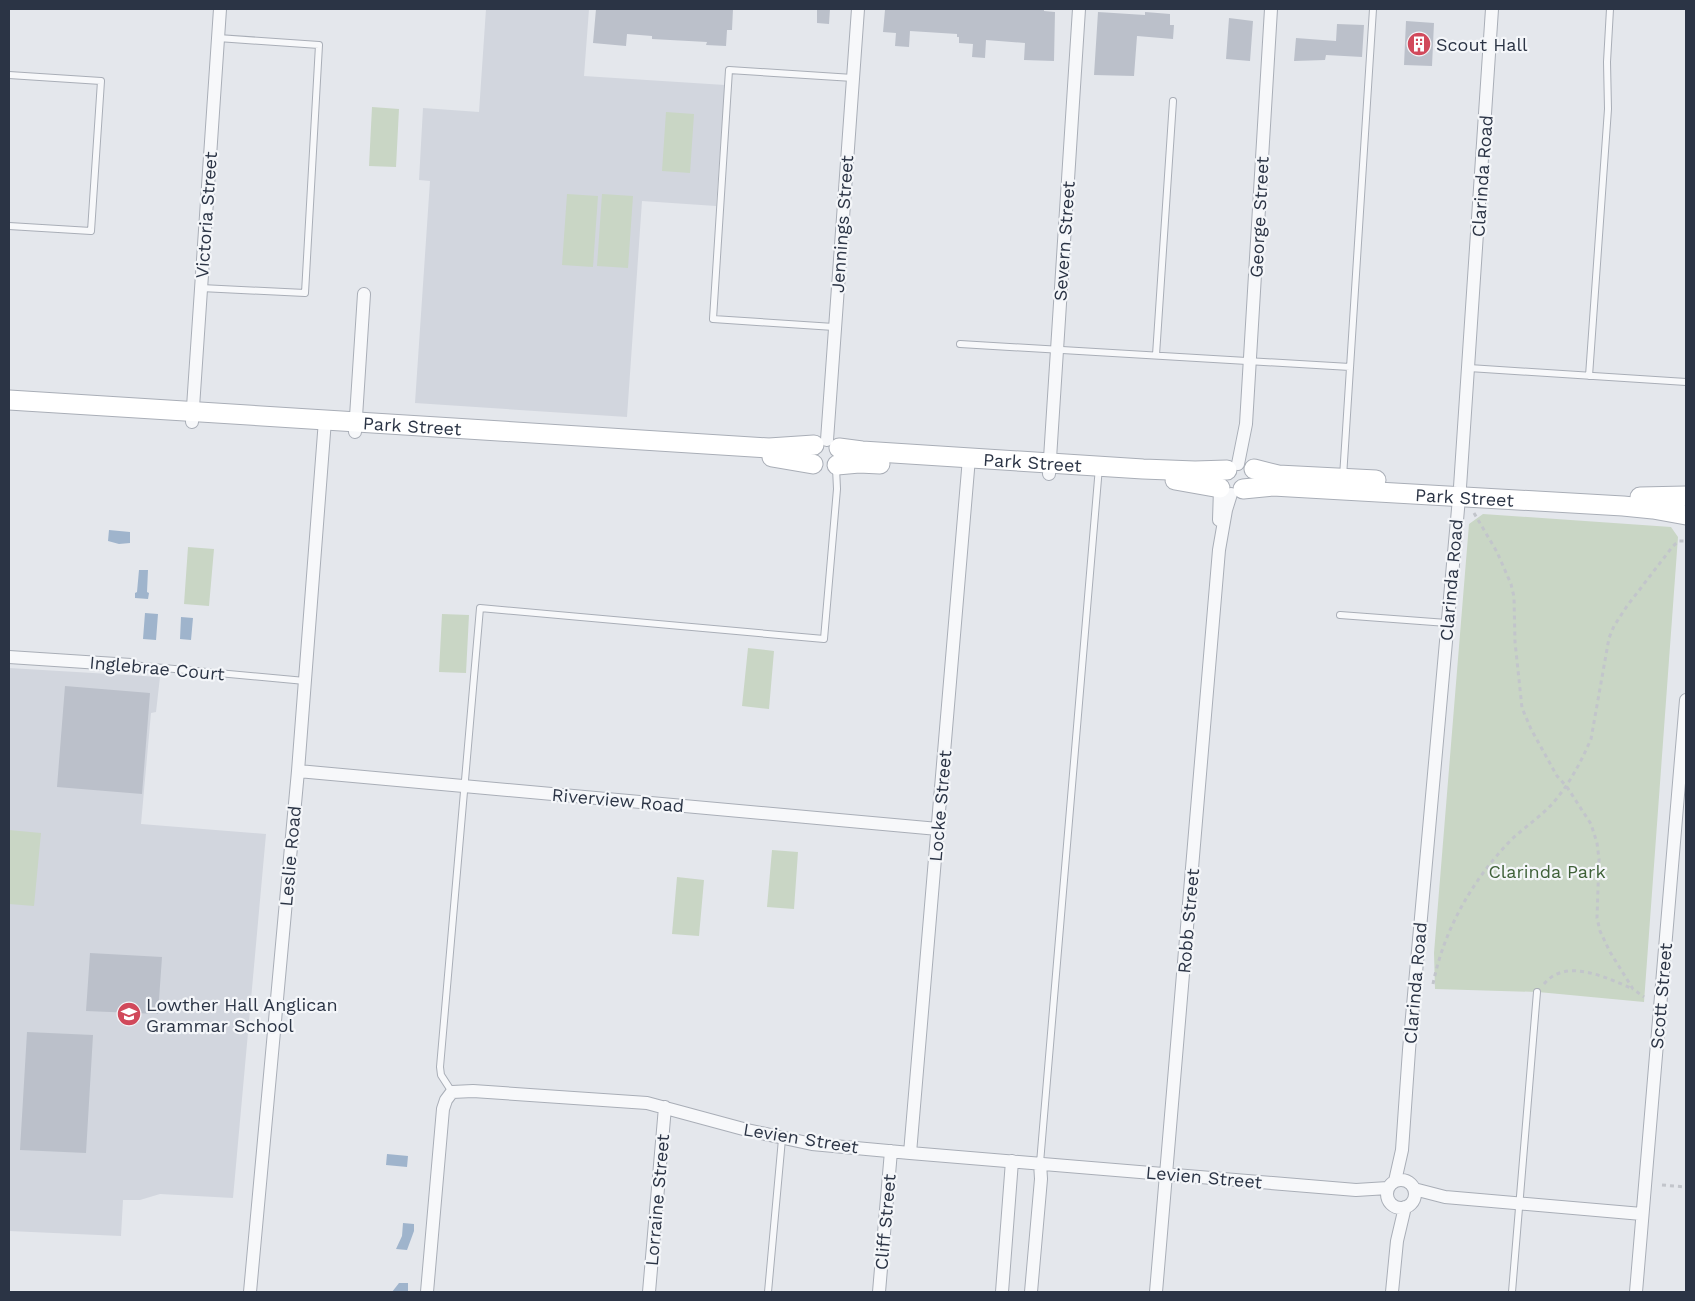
<svg xmlns="http://www.w3.org/2000/svg" width="1695" height="1301" font-family="'Work Sans',sans-serif">
<rect width="100%" height="100%" fill="#e4e7ec"/>
<path fill="#d2d6de" d="M486,9H589L584,76L725,85L716,206L642,201L627,417L415,403L430,181L419,180L423,108L479,112Z
M9,668L160,677L156,712L151,713L141,824L266,834L233,1198L160,1194L140,1200H123L121,1236L9,1231Z"/>
<path fill="#c9d6c5" d="M372,107L399,109L396,167L369,166Z
M666,112L694,114L690,173L662,171Z
M567,194L598,196L593,267L562,265Z
M602,194L633,196L628,268L597,266Z
M1483,514L1671,527L1678,537L1644,1002L1538,992L1435,989L1434,953L1469,524Z
M188,547L214,549L209,606L184,604Z
M442,614L469,615L466,673L439,672Z
M748,648L774,651L769,709L742,706Z
M9,830L41,833L34,906L9,904Z
M772,850L798,852L794,909L767,907Z
M677,877L704,880L699,936L672,934Z"/>
<path fill="#9fb4cc" d="M109,530L130,532V543L119,544L108,541Z
M139,570H148L147,592L149,593L148,599L135,598V593L137,592Z
M145,613L158,614L156,640L143,639Z
M181,617L193,618L191,640L180,639Z
M387,1154L408,1156L407,1167L386,1165Z
M403,1223L414,1224V1231L407,1250L396,1249L402,1236Z
M399,1283H408V1292H392Z"/>
<path fill="#bbc0ca" d="M596,9H733L732,30H727L726,46L706,45L707,42L652,39V36L627,34L626,46L593,43Z
M817,9H830L829,24L817,23Z
M886,9H1044V11L1055,12L1054,61L1024,60L1025,43L986,40L985,58L972,57L973,44L959,43V37H957V34L910,31L909,47L895,46L896,33L883,32L885,10Z
M1098,12L1145,15V12L1170,14V25H1174L1173,39L1137,36L1134,76L1094,75Z
M1229,18L1253,21L1250,61L1226,59Z
M1406,21L1434,23L1432,66L1404,65Z
M1337,24L1364,25L1362,57L1326,55L1325,60L1294,61L1296,38L1336,41Z
M65,686L150,693L142,794L57,787Z
M90,953L162,957L158,1014L86,1011Z
M27,1032L93,1035L86,1153L20,1150Z"/>
<g fill="none" stroke-linecap="round" stroke-linejoin="round">
<g stroke="#a9aeb7" stroke-width="8">
<path id="lane" d="M9,75L101,81L91,231L9,226
M201,288L305,293L319,45L218,38
M834,327L713,319L729,70L853,78
M960,344L1350,367
M1156,355L1173,101
M1469,368L1686,382
M1589,376L1608,109L1607,62L1610,9
M1343,477L1373,9
M1340,615L1447,623
M131,665L305,681
M452,1092L441,1075L440,1067L480,608L824,639L837,489L836,468
M1040,1163L1099,467
M768,1292L782,1139
M1512,1292L1537,992"/>
</g>
<g stroke="#a9aeb7" stroke-width="14">
<path id="street" d="M192,422L220,9
M355,432L364,294
M827,440L858,9
M1238,464L1246,424L1271,9
M1049,474L1079,9
M1219,520L1220,489
M9,657L131,665
M298,771L938,829
M910,1153L969,458
M1387 1194a14 14 0 1 1 28 0a14 14 0 1 1-28 0Z
M1395,1181L1402,1150L1409,1050L1460,487L1492,9
M1414,1189L1445,1197L1642,1214
M250,1292L298,771L325,420
M427,1292L443,1109L446,1100L452,1092L473,1091L647,1103L747,1130L812,1144L910,1153L1356,1190L1388,1188
M649,1292L665,1107
M879,1292L891,1151
M1002,1292L1012,1161
M1031,1292L1041,1179L1040,1163
M1156,1292L1219,550L1226,510L1231,494
M1392,1292L1397,1241L1405,1207
M1636,1292L1686,700"/>
</g>
<g stroke="#a9aeb7" stroke-width="21">
<g id="secondary">
<path id="s1" d="M9,400L769,448L814,445"/>
<path id="s2" d="M839,448L862,451L1143,469L1195,471L1227,470"/>
<path d="M772,457L813,464"/>
<path d="M837,465L859,463L880,464"/>
<path d="M1254,469L1278,475L1376,480"/>
<path d="M1175,480L1220,488"/>
<path id="s3" d="M1243,489L1273,486L1623,506L1653,509L1686,515"/>
<path d="M1640,497L1686,496"/>
</g>
</g>
<path stroke="#c2c5cb" stroke-width="3" stroke-dasharray="4 4" stroke-linecap="butt" d="M1474,513L1497,552L1511,584L1514,597L1515,642L1522,708L1531,729L1557,776L1567,787L1591,824L1597,843L1599,859L1597,918L1600,931L1610,952L1633,989L1644,997
M1433,984C1444,929 1473,879 1512,839C1525,827 1540,817 1552,804C1569,785 1581,762 1591,739L1609,638L1614,626L1627,606L1673,546L1679,541H1686
M1544,984C1566,957 1607,978 1633,989
M1662,1185L1686,1187"/>
<use href="#lane" stroke="#f7f8fa" stroke-width="6"/>
<use href="#street" stroke="#f7f8fa" stroke-width="12"/>
<use href="#secondary" stroke="#fff" stroke-width="19"/>
</g>
<defs>
<g id="building-disc" transform="scale(1.25)"><circle r="9.5" fill="#d1495b" stroke="#f4f6f9"/><path d="M-4-6H4V6H1V3H-1V6H-4ZM-2.5-4.3h1.7v1.8h-1.7ZM.8-4.3h1.7v1.8H.8ZM-2.5-1h1.7V.8h-1.7ZM.8-1h1.7V.8H.8Z" fill="#fff"/></g>
<g id="school-disc" transform="scale(1.25)"><circle r="9.5" fill="#d1495b" stroke="#f4f6f9"/><path d="M0-5L7-2L0 1L-7-2ZM-4 1L0 2.5L4 1V4Q0 6-4 4Z" fill="#fff"/></g>
</defs>
<g fill-rule="evenodd">
<use href="#building-disc" x="1419" y="44"/>
<use href="#school-disc" x="129" y="1014"/>
</g>
<g text-anchor="middle" dominant-baseline="central" stroke-width="4.5" stroke-linejoin="round" paint-order="stroke">
<g font-size="18" fill="#2b3445" stroke="#f4f6f9" text-anchor="start">
<text x="1436" y="44">Scout Hall</text>
<text x="146" y="1004">Lowther Hall Anglican<tspan x="146" dy="21">Grammar School</tspan></text>
</g>
<g font-size="18" fill="#2b3445" stroke="#f4f6f9">
<text transform="translate(1482 176) rotate(-86)">Clarinda Road</text>
<text transform="translate(206 215) rotate(-86)">Victoria Street</text>
<text transform="translate(1259 217) rotate(-87)">George Street</text>
<text transform="translate(842 224) rotate(-86)">Jennings Street</text>
<text transform="translate(1064 241) rotate(-86)">Severn Street</text>
<text stroke="none"><textPath href="#s1" startOffset="404">Park Street</textPath></text>
<text stroke="none"><textPath href="#s2" startOffset="194">Park Street</textPath></text>
<text stroke="none"><textPath href="#s3" startOffset="222">Park Street</textPath></text>
<text transform="translate(1451 580) rotate(-85)">Clarinda Road</text>
<text transform="translate(157 668) rotate(5)">Inglebrae Court</text>
<text transform="translate(618 800) rotate(5)">Riverview Road</text>
<text transform="translate(940 806) rotate(-85)">Locke Street</text>
<text transform="translate(290 856) rotate(-85)">Leslie Road</text>
<text transform="translate(1188 921) rotate(-85)">Robb Street</text>
<text transform="translate(1415 983) rotate(-85)">Clarinda Road</text>
<text transform="translate(1661 996) rotate(-85)">Scott Street</text>
<text transform="translate(801 1138) rotate(9)">Levien Street</text>
<text transform="translate(1204 1177) rotate(5)">Levien Street</text>
<text transform="translate(657 1200) rotate(-85)">Lorraine Street</text>
<text transform="translate(885 1222) rotate(-85)">Cliff Street</text>
</g>
<g font-size="18" fill="#3f6138" stroke="#f4f6f9">
<text x="1547" y="871">Clarinda Park</text>
</g>
</g>
<rect width="1695" height="1301" fill="none" stroke="#2b3445" stroke-width="20"/>
</svg>
